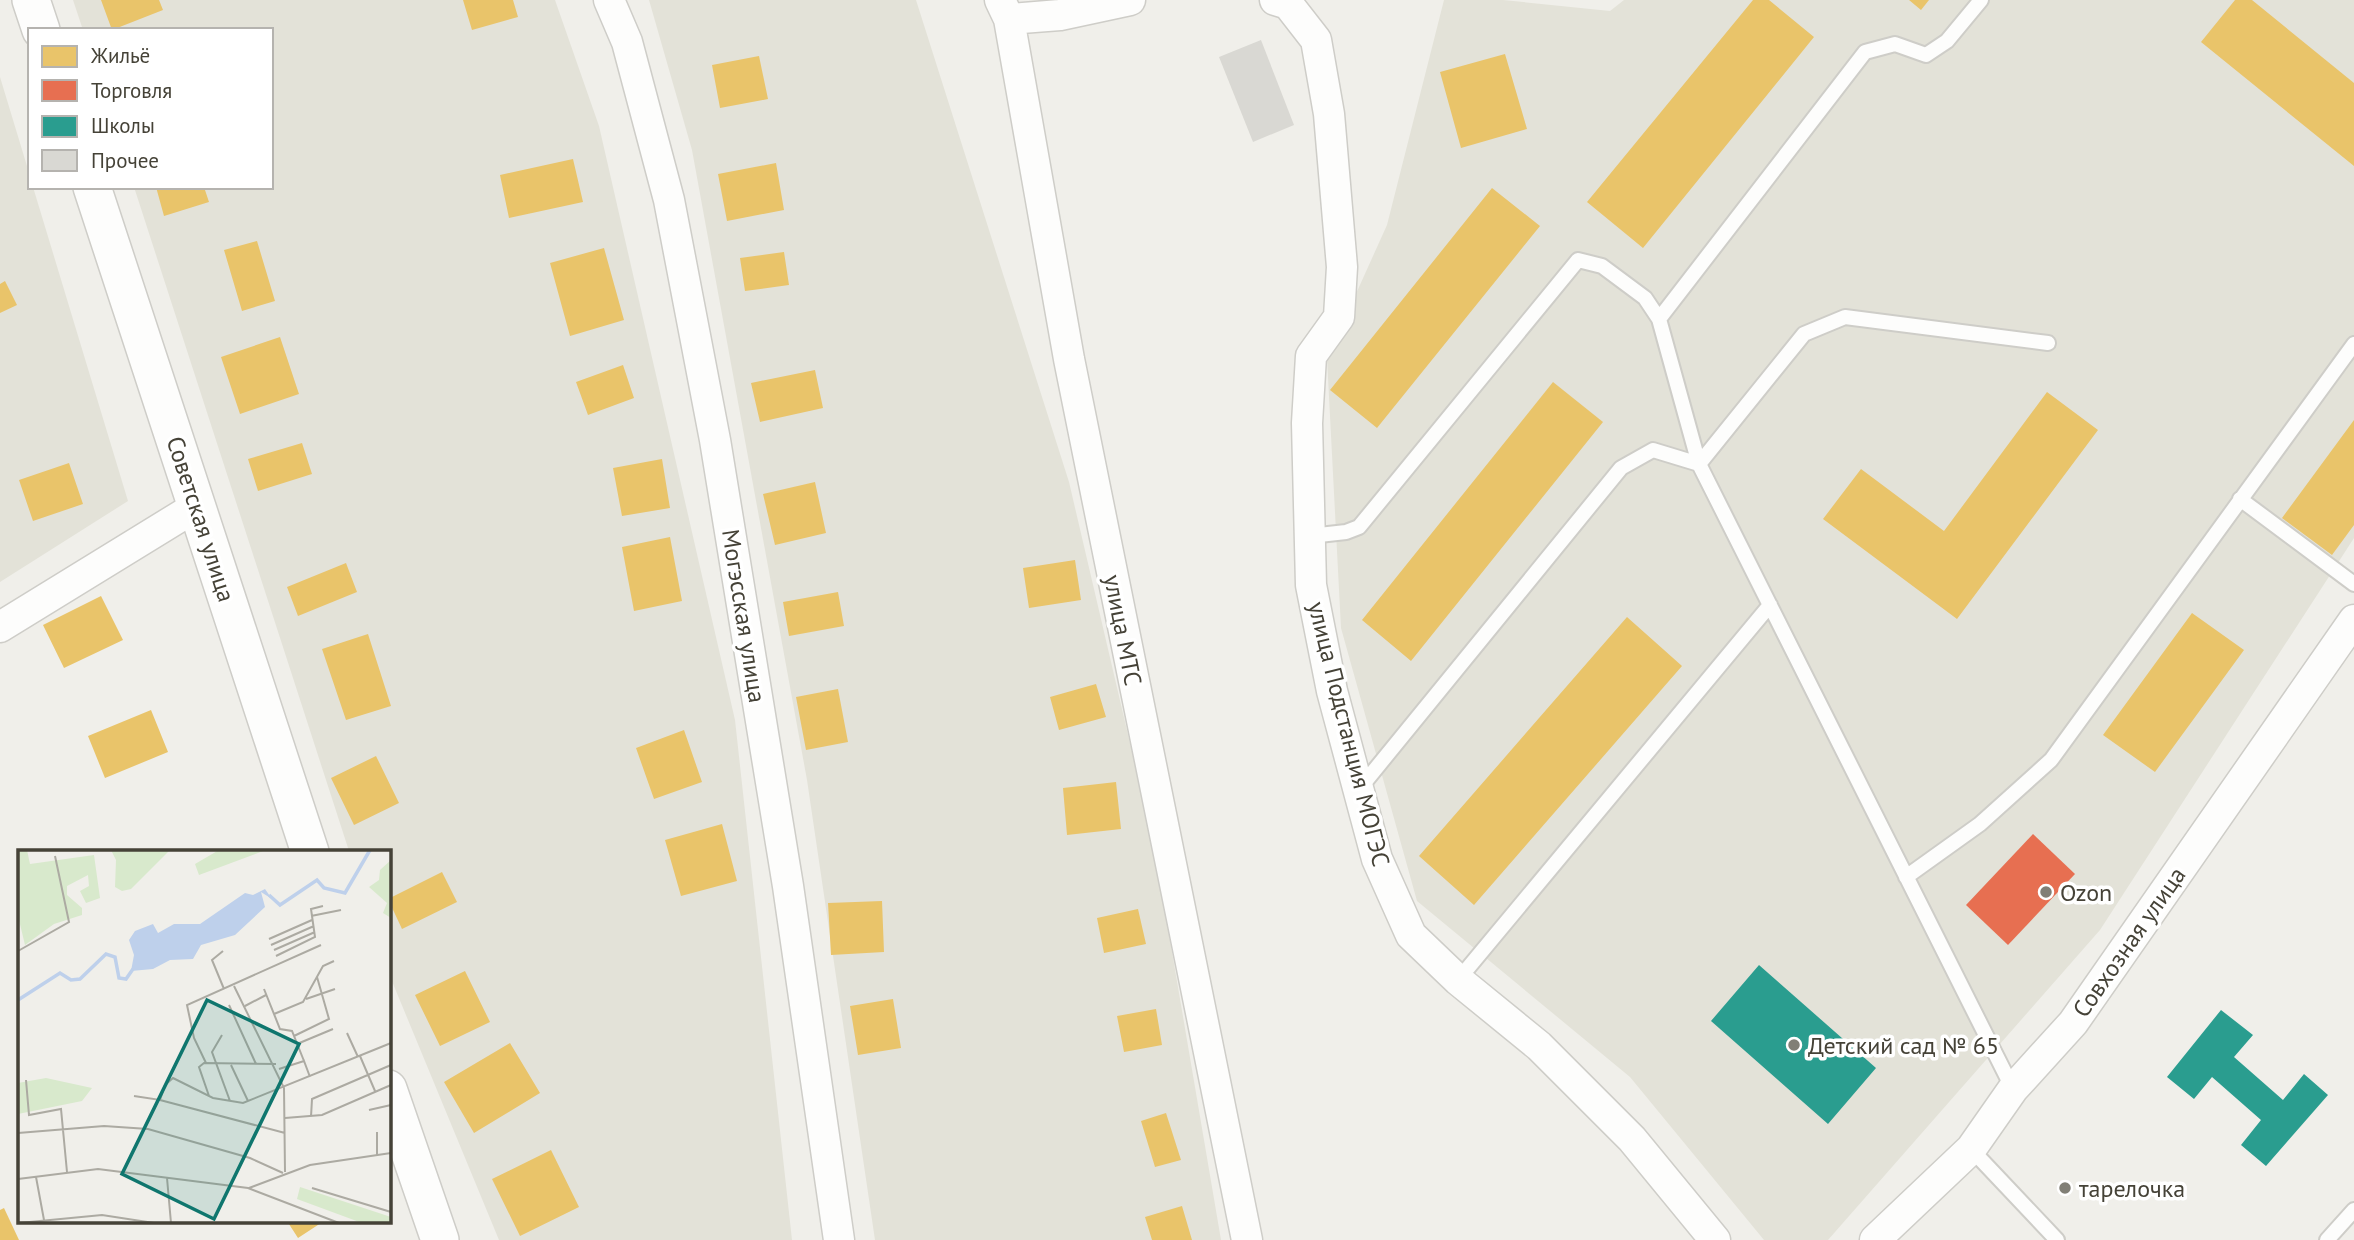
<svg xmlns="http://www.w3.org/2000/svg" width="2354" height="1240" font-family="'PT Sans',sans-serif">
<rect width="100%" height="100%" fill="#f0efea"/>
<path fill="#e3e2d8" d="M73,0H555L599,126L735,720L792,1240H499L389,974L388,852L349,851L134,187H271V30H83Z
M649,0H916L1069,482L1154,846L1221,1240H875L807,780L692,150Z
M1444,0H1503L1610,11L1624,0H2354V538L2100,930L1828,1240H1764L1630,1077L1417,901L1341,628L1327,358L1387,225Z
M0,77L30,176V187H33L128,501L0,582Z"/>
<path fill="#e9c46a" d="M101,0H159L163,10L112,30Z
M463,0H513L518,17L472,30Z
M1753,0H1769L1814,37L1643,248L1587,202Z
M1909,0H1929L1921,10Z
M2235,0H2252L2354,83V166L2201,42Z
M1505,54L1527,129L1461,148L1440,72Z
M759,56L768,99L720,108L712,65Z
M573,159L583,202L509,218L500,175Z
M776,163L784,210L727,221L718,174Z
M156,187H204L209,202L164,216Z
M1492,188L1540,226L1377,428L1330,390Z
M257,241L275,301L242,311L224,250Z
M604,248L624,320L570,336L550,263Z
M784,252L789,285L745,291L740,258Z
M5,281L17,305L0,313V284Z
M280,337L299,394L240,414L221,357Z
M623,365L634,398L588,415L576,382Z
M815,370L823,408L760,422L751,383Z
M1553,382L1603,422L1411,661L1362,620Z
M2047,392L2098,430L1957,619L1823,519L1861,469L1944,531Z
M2354,420V525L2332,555L2282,518Z
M302,443L312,474L258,491L248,459Z
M662,459L670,508L622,516L613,468Z
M69,463L83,504L33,521L19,480Z
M815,482L826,533L775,545L763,494Z
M670,537L682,601L634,611L622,547Z
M1075,560L1081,600L1029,608L1023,568Z
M346,563L357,592L298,616L287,587Z
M838,592L844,626L789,636L783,602Z
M101,596L123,640L64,668L43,625Z
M2192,613L2244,650L2155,772L2103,735Z
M1627,617L1682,666L1474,905L1419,856Z
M368,634L391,706L346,720L322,649Z
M1096,684L1106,717L1059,730L1050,697Z
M838,689L848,742L806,750L796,697Z
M151,710L168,752L105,778L88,736Z
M684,730L702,782L654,799L636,748Z
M376,756L399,803L354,825L331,778Z
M1116,782L1121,829L1067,835L1063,788Z
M722,824L737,881L681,896L665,840Z
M442,872L457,902L402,929L388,899Z
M882,901L884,952L831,955L828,903Z
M1138,909L1146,944L1104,953L1097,918Z
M465,971L490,1022L440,1046L415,995Z
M893,999L901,1048L858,1055L850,1006Z
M1156,1009L1162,1045L1124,1052L1117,1016Z
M510,1043L540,1093L474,1133L444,1082Z
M1166,1113L1181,1160L1155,1167L1141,1121Z
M551,1150L579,1207L520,1236L492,1179Z
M1182,1206L1192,1240H1152L1145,1217Z
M4,1208L19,1240H0V1210Z
M287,1221H324L298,1238Z"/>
<path fill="#e76f51" d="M2033,834L2075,874L2008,945L1966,905Z"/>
<path fill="#2a9d8f" d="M1759,965L1876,1068L1828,1124L1711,1021Z
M2221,1010L2253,1035L2234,1057L2283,1100L2304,1074L2328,1095L2266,1166L2241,1145L2261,1120L2212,1077L2194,1099L2167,1077Z"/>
<path fill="#d9d8d3" d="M1261,40L1294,125L1253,142L1219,57Z"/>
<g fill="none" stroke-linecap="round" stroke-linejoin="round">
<g stroke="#cecdc8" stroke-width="18">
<path id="service" d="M1659,319L1865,52L1895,44L1926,55L1947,41L1981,0
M2240,499L2354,584
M1310,536L1346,532L1359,527L1578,260L1602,266L1645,298L1659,319L1699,464L2013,1089
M1360,788L1621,468L1653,450L1699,464L1804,334L1845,317L2048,343
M1906,877L1980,824L2051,760L2354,344
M1458,980L1770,605
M1971,1149L2057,1240
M2327,1240L2354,1210"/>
</g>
<g stroke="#cecdc8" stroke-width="33">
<path id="minor" d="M609,0L627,42L669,200L715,440L788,886L839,1240
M1000,0L1009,19L1060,15L1130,0
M1275,0L1288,4L1316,40L1329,114L1342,267L1339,317L1311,356L1307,423L1311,585L1332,691L1377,859L1411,935L1458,980L1539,1046L1632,1139L1715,1240
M1009,19L1069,359L1247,1240
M0,627L197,506
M1875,1240L1971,1149L2013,1089L2073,1023L2354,620"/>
</g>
<g stroke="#cecdc8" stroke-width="40">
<path id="tertiary" d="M31,0L41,30
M92,187L310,852
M388,1089L440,1240"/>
</g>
<use href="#service" stroke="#fdfdfc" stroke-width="14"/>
<use href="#minor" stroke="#fdfdfc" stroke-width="30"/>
<use href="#tertiary" stroke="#fdfdfc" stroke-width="37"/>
</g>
<g fill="#817f76" stroke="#fff" stroke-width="2.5">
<circle cx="2046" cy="892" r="7"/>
<circle cx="1794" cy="1045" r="7"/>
<circle cx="2065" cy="1188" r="7"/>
</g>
<g text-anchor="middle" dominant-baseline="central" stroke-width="7" stroke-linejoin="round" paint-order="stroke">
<g font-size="24" fill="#454237" stroke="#fff">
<text transform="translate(201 519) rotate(72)">Советская улица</text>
<text transform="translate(744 616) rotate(81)">Могэсская улица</text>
<text transform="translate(1123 630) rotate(79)">улица МТС</text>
<text transform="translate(1349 734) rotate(76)">улица Подстанция МОГЭС</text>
<text transform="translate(2129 942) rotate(-55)">Совхозная улица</text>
</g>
<g font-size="24" fill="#454237" stroke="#fff" text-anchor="start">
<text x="2060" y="892">Ozon</text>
<text x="1808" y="1045">Детский сад № 65</text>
<text x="2079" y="1188">тарелочка</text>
</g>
</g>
<g transform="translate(18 850)">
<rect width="373" height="373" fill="#f0efea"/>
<path d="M0,0H9L12,14L76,5L82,48L68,53L62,41L71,36L70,25L49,36V45L64,58V65L36,74L7,95L0,66ZM93,0H152L113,39L104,41L97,37L98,10ZM201,0H248L181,25L177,14ZM373,10V68L365,63L369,53L351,37L361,30L362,20ZM28,228L74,238L64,251L0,264V233ZM282,337L373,367V373H344L279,349Z" fill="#d8e9cc"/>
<path d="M247,39L254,49L243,42L247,57L217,85L183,95L175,109L152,110L135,119L113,121L116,105L111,90L117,81L135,74L140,83L156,74H182L227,43L235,45Z" fill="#bed0eb"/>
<path fill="none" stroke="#bed0eb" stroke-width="3.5" d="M251,45L262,55L299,30L306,38L327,43L352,0M0,150L42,123L53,130L62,129L88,104L97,107L101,128L108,129L115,119"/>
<path fill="none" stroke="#acaaa2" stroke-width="2" d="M293,66L323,60M251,89L294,70M253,95L296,76M256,100L297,82M0,101L51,72L37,6M205,101L194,110L206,139M258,106L297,87L293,59L305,56M216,136L266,238L267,322M246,139L262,179L274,181L286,211M288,149L317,139M211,155L238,214M227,156L248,145M256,164L285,152L305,116L316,111M329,183L340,207M204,185L194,202L212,251M276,186L311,169L299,127M279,194L315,179M342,206L357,241M188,213L176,188L169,155L303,95M213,215L230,251M261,219L286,211L292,227M8,230L11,265L43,259L49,322M116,246L142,250L147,235L155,228L195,248L225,253L373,193M191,246L181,217L186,213L258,214M142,250L267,283M351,260L373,255M293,267L294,249L373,215M267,268L304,265L373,235M0,283L86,276L130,279L232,308L265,323M359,305V282M18,327L26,370M149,328L153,373M0,329L80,319L230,338L321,373M231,338L292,315L373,303M294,338L373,362M1,373L84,365L136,373"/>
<path fill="#0f766e" fill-opacity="0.15" stroke="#0f766e" stroke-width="3.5" d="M189,150L281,194L196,369L104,324Z"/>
<rect width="373" height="373" fill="none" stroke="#454237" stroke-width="3.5"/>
</g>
<rect x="28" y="28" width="245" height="161" fill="#ffffff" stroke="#b5b3af" stroke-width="2"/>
<rect x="42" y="46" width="35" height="21" fill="#e9c46a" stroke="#b5b3af" stroke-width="2"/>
<text x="91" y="63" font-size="21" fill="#454237">Жильё</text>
<rect x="42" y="80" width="35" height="21" fill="#e76f51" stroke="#b5b3af" stroke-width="2"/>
<text x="91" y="98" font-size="21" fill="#454237">Торговля</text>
<rect x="42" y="116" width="35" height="21" fill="#2a9d8f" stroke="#b5b3af" stroke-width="2"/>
<text x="91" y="133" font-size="21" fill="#454237">Школы</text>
<rect x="42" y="150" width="35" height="21" fill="#d9d8d3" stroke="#b5b3af" stroke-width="2"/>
<text x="91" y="168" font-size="21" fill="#454237">Прочее</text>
</svg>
